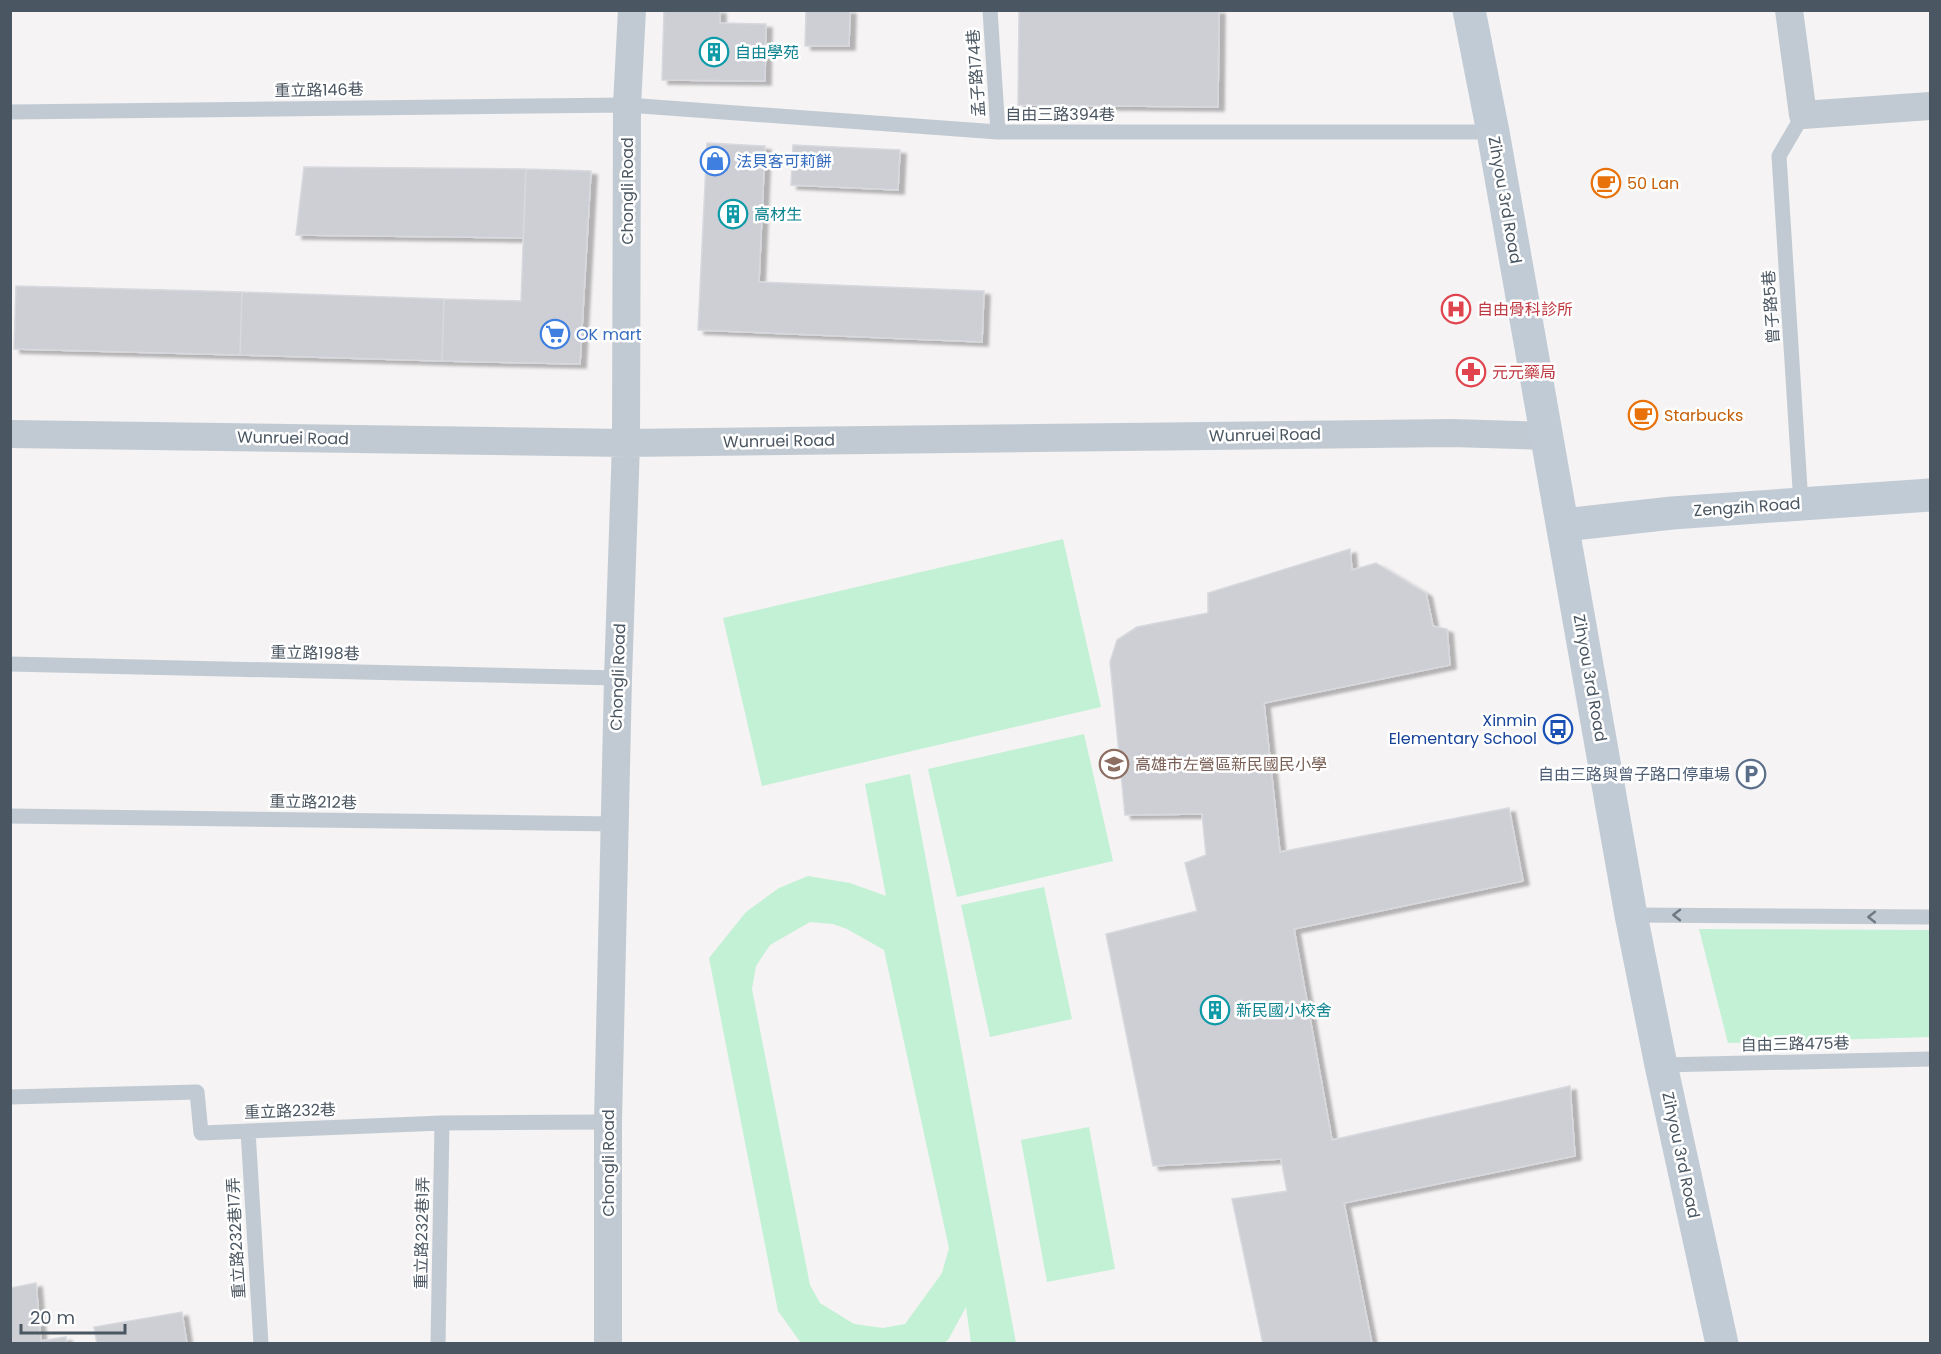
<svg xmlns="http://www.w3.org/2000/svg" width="1941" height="1354" font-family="Poppins,'Noto Sans TC',sans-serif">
<defs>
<filter id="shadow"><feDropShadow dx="6" dy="4" stdDeviation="1.5" flood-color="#0004"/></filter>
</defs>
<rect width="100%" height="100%" fill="#f5f3f3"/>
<path fill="#c3f1d5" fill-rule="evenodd" d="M1063,539L1101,707L762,786L723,618Z
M1084,734L1113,861L957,897L928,769Z
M910,774L1016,1343H971L966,1307L948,1340L944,1343H801L778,1311L709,958L746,912L779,888L808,876L850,883L886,896L865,784ZM810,922L833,924L847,929L884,950L949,1248L942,1273L905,1324L883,1328L854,1324L820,1303L810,1285L752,989L756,966L770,945Z
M1044,887L1072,1019L990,1037L961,905Z
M1699,929L1930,930V1037L1728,1043Z
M1089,1127L1115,1269L1047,1282L1021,1140Z"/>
<path fill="#cdcfd5" stroke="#d7d9de" stroke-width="1.5" filter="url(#shadow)" d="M664,10H720V23L766,24L765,81L662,80Z
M806,10H850L849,46H805Z
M1019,10H1219L1218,107L1018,105Z
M707,143L765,146L759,282L984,291L982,342L698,330Z
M793,145L900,150L898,190L791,185Z
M304,167L526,169L523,238L296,235Z
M526,169L591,171L580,364L442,361L444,299L521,301Z
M16,286L242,292L240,355L14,349Z
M242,292L444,299L442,361L240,355Z
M1350,549L1352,570L1376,563L1426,593L1433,626L1447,629L1450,665L1264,703L1280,852L1509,808L1523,881L1294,929L1332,1140L1570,1086L1575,1156L1344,1203L1372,1344H1263L1232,1199L1287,1191L1281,1159L1153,1166L1106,934L1197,911L1185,863L1206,855L1202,814L1125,815L1110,662L1117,640L1137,627L1208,613V593Z
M36,1283L41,1341L66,1337V1344H10V1288Z
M182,1312L187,1344H97L94,1327Z"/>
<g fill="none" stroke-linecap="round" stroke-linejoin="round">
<path stroke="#c1cad2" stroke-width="15" d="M990,10L998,132
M10,112L627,105L998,132H1493
M1801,504L1779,156L1803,115
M10,664L618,678
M10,816L615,824
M1631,915L1930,917
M1661,1065L1930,1059
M10,1097L197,1092L201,1133L442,1123L608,1122
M248,1131L261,1344
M438,1344L442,1123"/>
<path stroke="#c1cad2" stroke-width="28" d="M1789,10L1803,115L1930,106
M10,434L626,443L1452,433L1547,436
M608,1344V1122L618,678L626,443L627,105L632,10"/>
<path stroke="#c1cbd6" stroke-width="33" d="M1469,10L1493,132L1631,915L1661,1065L1722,1344
M1564,525L1672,513L1930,495"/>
</g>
<defs><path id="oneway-chevron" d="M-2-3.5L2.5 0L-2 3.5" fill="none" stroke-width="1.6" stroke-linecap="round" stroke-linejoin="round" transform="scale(1.5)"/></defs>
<g stroke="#6e7983">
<use href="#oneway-chevron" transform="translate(1677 915) rotate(-180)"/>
<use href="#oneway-chevron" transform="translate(1872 917) rotate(-180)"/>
</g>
<defs>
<g id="building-ring" transform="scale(1.5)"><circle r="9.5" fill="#fff" stroke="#0f9aa8" stroke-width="1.5"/><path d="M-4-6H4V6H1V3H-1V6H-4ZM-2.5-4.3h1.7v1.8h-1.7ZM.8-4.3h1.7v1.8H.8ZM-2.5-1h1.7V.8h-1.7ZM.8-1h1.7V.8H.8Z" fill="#0f9aa8"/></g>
<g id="shop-ring" transform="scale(1.5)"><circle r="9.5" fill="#fff" stroke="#3f7fe0" stroke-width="1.5"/><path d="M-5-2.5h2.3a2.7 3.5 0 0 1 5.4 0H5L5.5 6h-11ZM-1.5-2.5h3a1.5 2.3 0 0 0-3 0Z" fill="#3f7fe0"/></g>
<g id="cafe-ring" transform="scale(1.5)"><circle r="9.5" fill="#fff" stroke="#e8710a" stroke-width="1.5"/><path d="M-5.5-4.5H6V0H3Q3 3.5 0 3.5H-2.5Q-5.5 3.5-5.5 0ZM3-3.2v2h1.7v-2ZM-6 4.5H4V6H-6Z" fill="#e8710a"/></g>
<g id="hospital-ring" transform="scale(1.5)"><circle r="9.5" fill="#fff" stroke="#e0444e" stroke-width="1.5"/><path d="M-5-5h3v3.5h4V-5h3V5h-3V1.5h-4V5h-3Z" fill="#e0444e"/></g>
<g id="supermarket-ring" transform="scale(1.5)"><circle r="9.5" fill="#fff" stroke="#3f7fe0" stroke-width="1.5"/><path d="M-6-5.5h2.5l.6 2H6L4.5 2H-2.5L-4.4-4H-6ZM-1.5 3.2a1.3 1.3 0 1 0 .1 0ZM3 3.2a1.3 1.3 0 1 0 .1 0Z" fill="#3f7fe0"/></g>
<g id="pharmacy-ring" transform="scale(1.5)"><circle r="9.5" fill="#fff" stroke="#e0444e" stroke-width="1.5"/><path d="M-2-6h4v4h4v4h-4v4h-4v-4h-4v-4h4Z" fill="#e0444e"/></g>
<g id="bus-ring" transform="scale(1.5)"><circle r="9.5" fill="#fff" stroke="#1a4fb4" stroke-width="1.5"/><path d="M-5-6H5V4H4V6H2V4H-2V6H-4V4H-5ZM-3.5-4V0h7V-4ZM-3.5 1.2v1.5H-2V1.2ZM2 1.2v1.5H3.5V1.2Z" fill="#1a4fb4"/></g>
<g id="school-ring" transform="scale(1.5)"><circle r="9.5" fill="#fff" stroke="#8d6e63" stroke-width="1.5"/><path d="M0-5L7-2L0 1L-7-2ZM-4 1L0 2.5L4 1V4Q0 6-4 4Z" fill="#8d6e63"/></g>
<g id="parking-ring" transform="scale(1.5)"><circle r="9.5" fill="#fff" stroke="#5c6f8a" stroke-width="1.5"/><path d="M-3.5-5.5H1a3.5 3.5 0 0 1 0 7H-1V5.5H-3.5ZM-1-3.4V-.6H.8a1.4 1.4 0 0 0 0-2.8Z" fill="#5c6f8a"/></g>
</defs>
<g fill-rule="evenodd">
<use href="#building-ring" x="714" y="52"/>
<use href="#shop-ring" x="715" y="161"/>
<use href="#cafe-ring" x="1606" y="183"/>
<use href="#building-ring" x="733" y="214"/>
<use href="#hospital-ring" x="1456" y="309"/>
<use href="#supermarket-ring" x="555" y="334"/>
<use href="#pharmacy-ring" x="1471" y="372"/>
<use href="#cafe-ring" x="1643" y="415"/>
<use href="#bus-ring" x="1558" y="729"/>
<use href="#school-ring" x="1114" y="764"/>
<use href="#parking-ring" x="1751" y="774"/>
<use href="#building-ring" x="1215" y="1010"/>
</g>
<g text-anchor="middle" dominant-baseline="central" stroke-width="5" stroke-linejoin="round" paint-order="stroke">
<g font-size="16" fill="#0d838f" stroke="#fff" text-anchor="start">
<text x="735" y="52">自由學苑</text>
<text x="754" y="214">高材生</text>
<text x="1236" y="1010">新民國小校舍</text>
</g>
<g font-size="16" fill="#4a5661" stroke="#fff">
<text transform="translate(976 73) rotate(-94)">孟子路174巷</text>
<text transform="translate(319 90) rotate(-1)">重立路146巷</text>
<text x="1060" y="114">自由三路394巷</text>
<text transform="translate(627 191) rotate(-90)">Chongli Road</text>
<text transform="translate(1505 200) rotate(80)">Zihyou 3rd Road</text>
<text transform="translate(1771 307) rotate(-94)">曾子路5巷</text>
<text transform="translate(1265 435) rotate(-1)">Wunruei Road</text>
<text transform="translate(293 438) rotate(1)">Wunruei Road</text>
<text transform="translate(779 441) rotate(-1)">Wunruei Road</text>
<text transform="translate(1747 507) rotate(-4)">Zengzih Road</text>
<text transform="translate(315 653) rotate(1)">重立路198巷</text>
<text transform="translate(618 677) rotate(-88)">Chongli Road</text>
<text transform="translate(1590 678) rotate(80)">Zihyou 3rd Road</text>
<text transform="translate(313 802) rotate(1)">重立路212巷</text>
<text transform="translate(1795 1044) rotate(-1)">自由三路475巷</text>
<text transform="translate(290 1111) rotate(-2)">重立路232巷</text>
<text transform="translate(1681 1155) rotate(78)">Zihyou 3rd Road</text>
<text transform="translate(608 1163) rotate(-90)">Chongli Road</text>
<text transform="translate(422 1233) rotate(-89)">重立路232巷1弄</text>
<text transform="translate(236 1238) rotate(-93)">重立路232巷17弄</text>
</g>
<g font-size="16" fill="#366cbe" stroke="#fff" text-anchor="start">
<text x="736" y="161">法貝客可莉餅</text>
<text x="576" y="334">OK mart</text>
</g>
<g font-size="16" fill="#c56008" stroke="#fff" text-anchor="start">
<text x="1627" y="183">50 Lan</text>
<text x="1664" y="415">Starbucks</text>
</g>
<g font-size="16" fill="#be3a42" stroke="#fff" text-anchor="start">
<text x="1477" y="309">自由骨科診所</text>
<text x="1492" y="372">元元藥局</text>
</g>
<g font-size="16" fill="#164399" stroke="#fff" text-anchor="end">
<text x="1537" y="720">Xinmin<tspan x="1537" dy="18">Elementary School</tspan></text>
</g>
<g font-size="16" fill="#785e54" stroke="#fff" text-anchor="start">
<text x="1135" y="764">高雄市左營區新民國民小學</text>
</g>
<g font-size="16" fill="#4e5e75" stroke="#fff" text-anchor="end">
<text x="1730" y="774">自由三路與曾子路口停車場</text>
</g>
</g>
<rect width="1941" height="1354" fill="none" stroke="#4a5661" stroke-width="24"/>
<path d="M21 1324v9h104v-9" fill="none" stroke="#4a5661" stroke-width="3"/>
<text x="30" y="1324" font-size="18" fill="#4a5661" stroke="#ffffff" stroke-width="4.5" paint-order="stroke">20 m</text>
</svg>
